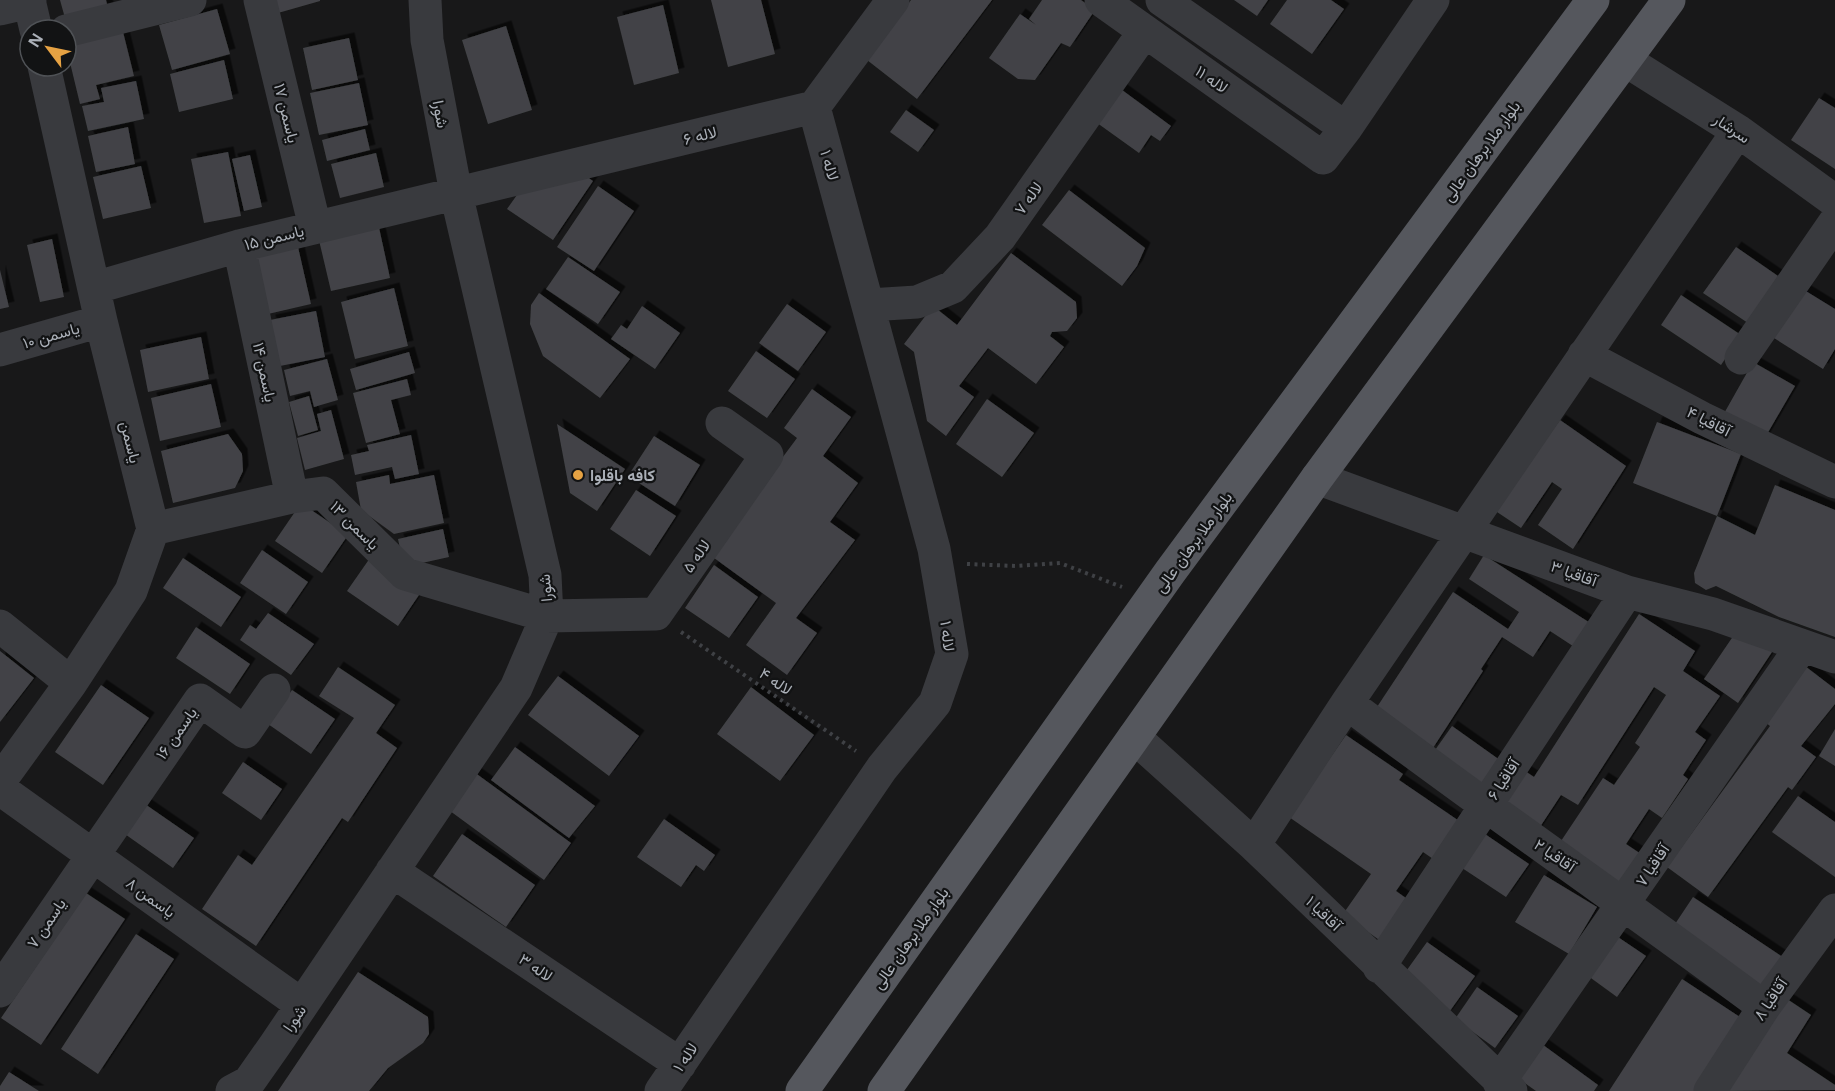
<svg xmlns="http://www.w3.org/2000/svg" width="1835" height="1091" font-family="'Open Sans',Vazirmatn,sans-serif">
<defs>
<filter id="shadow"><feDropShadow dx="5.5" dy="-5.5" stdDeviation="0" flood-color="#0009"/></filter>
</defs>
<rect width="100%" height="100%" fill="#181819"/>
<path fill="#424346" filter="url(#shadow)" d="M60,0H106L108,8L65,18Z
M266,0H320V1L271,15Z
M711,0H761L775,54L728,67Z
M911,0H992L917,99L867,60Z
M1042,0H1081L1095,10L1070,47L1061,43L1035,80L1018,79L989,58L1020,14L1036,25L1029,19Z
M1234,0H1268L1257,16Z
M1287,0H1331L1344,9L1312,54L1270,24Z
M663,5L679,73L634,85L617,17Z
M217,9L230,54L172,70L159,25Z
M506,26L532,110L488,124L462,40Z
M123,32L134,76L96,85L100,99L80,104L66,46Z
M349,38L358,80L312,90L303,48Z
M224,60L233,99L179,112L170,74Z
M136,81L144,119L88,131L82,106L104,102L101,88Z
M359,83L368,125L319,135L310,93Z
M1118,87L1171,126L1160,141L1151,135L1139,153L1093,120Z
M1819,98L1835,108V169L1791,140Z
M906,110L934,130L918,152L890,132Z
M128,127L135,164L96,172L88,136Z
M365,129L370,150L327,161L322,140Z
M228,152L241,216L204,223L191,159Z
M376,153L384,187L340,198L331,164Z
M250,155L262,207L244,211L232,159Z
M141,166L151,208L103,219L93,177Z
M580,172L593,181L553,240L507,209L524,185Z
M598,186L634,211L594,271L557,247Z
M1069,190L1145,248L1137,266L1122,286L1042,225Z
M378,223L390,278L331,291L318,236Z
M52,239L64,297L40,302L27,245Z
M298,247L311,304L268,314L255,258Z
M1736,247L1778,276L1748,323L1703,293Z
M1011,253L1076,302L1077,318L1067,331L1052,332L1050,336L1064,347L1036,384L988,348L959,386L974,397L946,436L927,421L914,352L904,344L933,306L957,325Z
M568,257L620,292L598,324L546,289Z
M0,270L9,307L0,309Z
M1796,285L1835,309V349L1823,369L1766,333Z
M394,288L408,346L355,359L341,302Z
M539,293L630,359L600,398L543,356L530,324L531,305Z
M1681,295L1741,335L1721,365L1661,325Z
M787,304L826,332L798,371L759,343Z
M642,306L680,333L655,369L611,339L621,325L627,329Z
M316,311L325,357L280,366L270,320Z
M201,337L209,379L148,392L140,350Z
M756,351L795,379L767,418L728,391Z
M409,352L415,373L356,390L350,369Z
M327,359L338,400L314,407L310,391L290,396L284,370Z
M1753,362L1795,386L1763,441L1722,417Z
M407,379L411,395L391,400L400,434L366,443L353,393Z
M211,384L221,427L160,441L151,398Z
M812,389L851,417L823,456L858,483L830,522L855,540L796,618L817,633L787,675L746,645L776,603L710,555L797,438L784,428Z
M309,396L318,430L298,436L289,402Z
M987,399L1034,433L1002,477L956,444Z
M331,410L344,459L305,470L297,438L321,431L317,414Z
M1560,420L1626,466L1573,549L1538,525L1562,489L1552,482L1521,528L1494,510Z
M1657,422L1741,454L1717,516L1755,535L1775,485L1835,510V637L1779,617L1716,586L1706,590L1695,583L1694,573L1717,516L1633,483Z
M557,424L625,469L597,511L570,493Z
M228,434L242,454L243,471L235,488L173,503L161,451Z
M411,435L419,474L395,479L392,467L355,475L351,455L369,451L367,445Z
M654,436L700,465L675,506L628,476Z
M389,475L390,484L434,475L444,523L394,534L361,510L356,482Z
M636,490L676,516L650,556L610,529Z
M301,503L348,535L322,573L275,541Z
M443,529L449,557L404,567L398,539Z
M262,550L308,582L286,614L240,583Z
M1484,555L1598,628L1582,652L1550,631L1533,657L1502,637L1481,669L1483,671L1431,751L1373,713L1453,592L1508,629L1519,612L1469,579Z
M183,558L241,597L221,627L163,588Z
M370,558L421,592L398,626L347,591Z
M714,565L758,597L729,638L685,608Z
M268,613L314,644L291,675L240,640L250,625L256,629Z
M1639,614L1695,651L1683,671L1720,696L1695,732L1706,740L1683,775L1688,779L1662,818L1649,809L1626,844L1641,854L1619,888L1557,847L1603,778L1614,785L1640,747L1635,743L1666,695L1654,687L1578,805L1561,795L1536,833L1500,810L1525,771L1534,777Z
M196,627L250,664L230,694L176,658Z
M1738,629L1772,652L1738,703L1704,679Z
M0,651L34,678L0,722Z
M1801,663L1835,689V704L1801,746L1816,757L1792,790L1788,787L1708,897L1667,867L1770,726L1759,717Z
M338,667L395,705L376,733L397,748L348,822L342,818L256,946L202,909L238,855L252,865L354,718L319,696Z
M558,676L639,736L609,776L528,715Z
M101,685L149,718L103,785L55,752Z
M751,687L814,735L780,781L717,734Z
M292,690L335,719L311,754L268,724Z
M1452,726L1504,763L1480,796L1428,760Z
M1835,729V766L1819,756Z
M1346,735L1403,774L1399,780L1465,825L1439,863L1423,852L1396,891L1410,901L1382,942L1343,914L1371,874L1289,817Z
M515,747L595,806L569,838L491,780Z
M243,762L282,789L261,820L222,793Z
M474,772L571,843L544,880L446,808Z
M1798,796L1835,822V877L1772,832Z
M142,802L194,838L173,868L122,832Z
M664,819L715,855L704,871L696,865L681,887L637,857Z
M1482,832L1529,864L1506,897L1459,866Z
M462,834L535,885L506,927L433,876Z
M1544,875L1597,907L1569,954L1515,922Z
M86,893L125,919L41,1045L1,1018Z
M1693,897L1790,962L1767,998L1669,933Z
M1612,933L1646,956L1617,997L1584,973Z
M136,934L174,959L98,1074L61,1049Z
M1427,942L1475,976L1447,1015L1399,981Z
M358,972L428,1017L429,1034L423,1043L388,1068L369,1091H278Z
M1682,979L1746,1021L1699,1091H1609Z
M1477,987L1518,1016L1495,1048L1455,1019Z
M1778,993L1811,1015L1787,1053L1835,1085V1090L1722,1091Z
M1539,1042L1598,1085L1594,1091H1536L1515,1076Z
M9,1072L39,1091H0V1086Z"/>
<g fill="none" stroke-linecap="round" stroke-linejoin="round">
<path stroke="#3f4145" stroke-width="4" stroke-dasharray="3 4.5" stroke-linecap="butt" d="M967,564L1016,566L1060,563L1122,587
M681,632L856,751"/>
<path stroke="#393a3e" stroke-width="33" d="M29,0L36,30
M260,0L315,227
M1101,0L1323,158L1346,128L1433,0
M1162,0L1346,128
M0,9L30,2
M66,31L190,0
M1625,60L1738,131L1835,201
M239,246L292,497
M94,288L239,246L814,107L893,0
M869,305L917,302L953,287L1000,237L1144,32
M0,350L101,321
M1584,355L1702,418L1835,482
M1741,358L1835,222
M1317,478L1627,592L1713,614L1835,657
M153,529L292,497L323,493L405,574L547,616L656,614L767,455L722,423
M0,626L71,683
M1347,703C1484,807 1626,904 1764,1007
M1134,737L1254,845L1511,1091
M0,781L71,683L131,591L153,529L101,321L44,66
M0,789L302,1005
M1254,845L1347,703L1738,131
M392,871L680,1064
M1379,967L1627,592
M0,991L200,700L245,732L274,690
M1499,1082L1802,646
M232,1091L249,1082L275,1045L516,688L547,616L545,575L456,193L427,40L425,0
M661,1091L882,768L935,703L952,654L934,549L814,107
M1710,1091L1764,1007L1835,910"/>
<path stroke="#55575d" stroke-width="33" d="M802,1091L1170,572L1593,0
M884,1091L1317,478L1669,0"/>
</g>
<circle fill="#e6a243" stroke="#121314" stroke-width="2" cx="578" cy="475" r="6"/>
<g text-anchor="middle" dominant-baseline="central" stroke-width="4.5" stroke-linejoin="round" paint-order="stroke">
<g font-size="16" fill="#abb0b8" stroke="#121314">
<text transform="translate(1212 79) rotate(35)">لاله ۱۱</text>
<text transform="translate(287 113) rotate(76)">یاسمن ۱۷</text>
<text transform="translate(441 114) rotate(79)">شورا</text>
<text transform="translate(1732 128) rotate(34)">سرشار</text>
<text transform="translate(700 135) rotate(-14)">لاله ۶</text>
<text transform="translate(1481 151) rotate(-54)">بلوار ملا برهان عالی</text>
<text transform="translate(830 165) rotate(74)">لاله ۱</text>
<text transform="translate(1028 198) rotate(-54)">لاله ۷</text>
<text transform="translate(274 237) rotate(-14)">یاسمن ۱۵</text>
<text transform="translate(51 335) rotate(-16)">یاسمن ۱۰</text>
<text transform="translate(265 372) rotate(78)">یاسمن ۱۴</text>
<text transform="translate(1709 421) rotate(27)">آقاقیا ۴</text>
<text transform="translate(131 442) rotate(76)">یاسمن</text>
<text transform="translate(355 525) rotate(45)">یاسمن ۱۳</text>
<text transform="translate(1193 542) rotate(-54)">بلوار ملا برهان عالی</text>
<text transform="translate(696 556) rotate(-55)">لاله ۵</text>
<text transform="translate(1574 573) rotate(20)">آقاقیا ۳</text>
<text transform="translate(545 588) rotate(-95)">شورا</text>
<text transform="translate(948 636) rotate(83)">لاله ۱</text>
<text transform="translate(776 681) rotate(34)">لاله ۴</text>
<text transform="translate(176 733) rotate(-55)">یاسمن ۱۶</text>
<text transform="translate(1503 779) rotate(-57)">آقاقیا ۶</text>
<text transform="translate(1555 855) rotate(34)">آقاقیا ۲</text>
<text transform="translate(1652 865) rotate(-56)">آقاقیا ۷</text>
<text transform="translate(151 897) rotate(36)">یاسمن ۸</text>
<text transform="translate(1324 913) rotate(44)">آقاقیا ۱</text>
<text transform="translate(46 923) rotate(-56)">یاسمن ۷</text>
<text transform="translate(910 938) rotate(-55)">بلوار ملا برهان عالی</text>
<text transform="translate(536 967) rotate(34)">لاله ۳</text>
<text transform="translate(1770 999) rotate(-56)">آقاقیا ۸</text>
<text transform="translate(294 1018) rotate(-56)">شورا</text>
<text transform="translate(685 1057) rotate(-56)">لاله ۱</text>
</g>
<g font-size="16" font-weight="bold" fill="#abb0b8" stroke="#121314" text-anchor="start">
<text x="590" y="475">کافه باقلوا</text>
</g>
</g>
<g transform="translate(48 48) rotate(302)"><circle r="28" fill="#121314" stroke="#4f5256" stroke-width="1.5"/>
<path d="M0-4.5L10 22L0 15L-10 22Z" fill="#e6a243"/>
<text y="-9" font-size="16" font-weight="bold" text-anchor="middle" fill="#abb0b8">N</text>
</g>
</svg>
